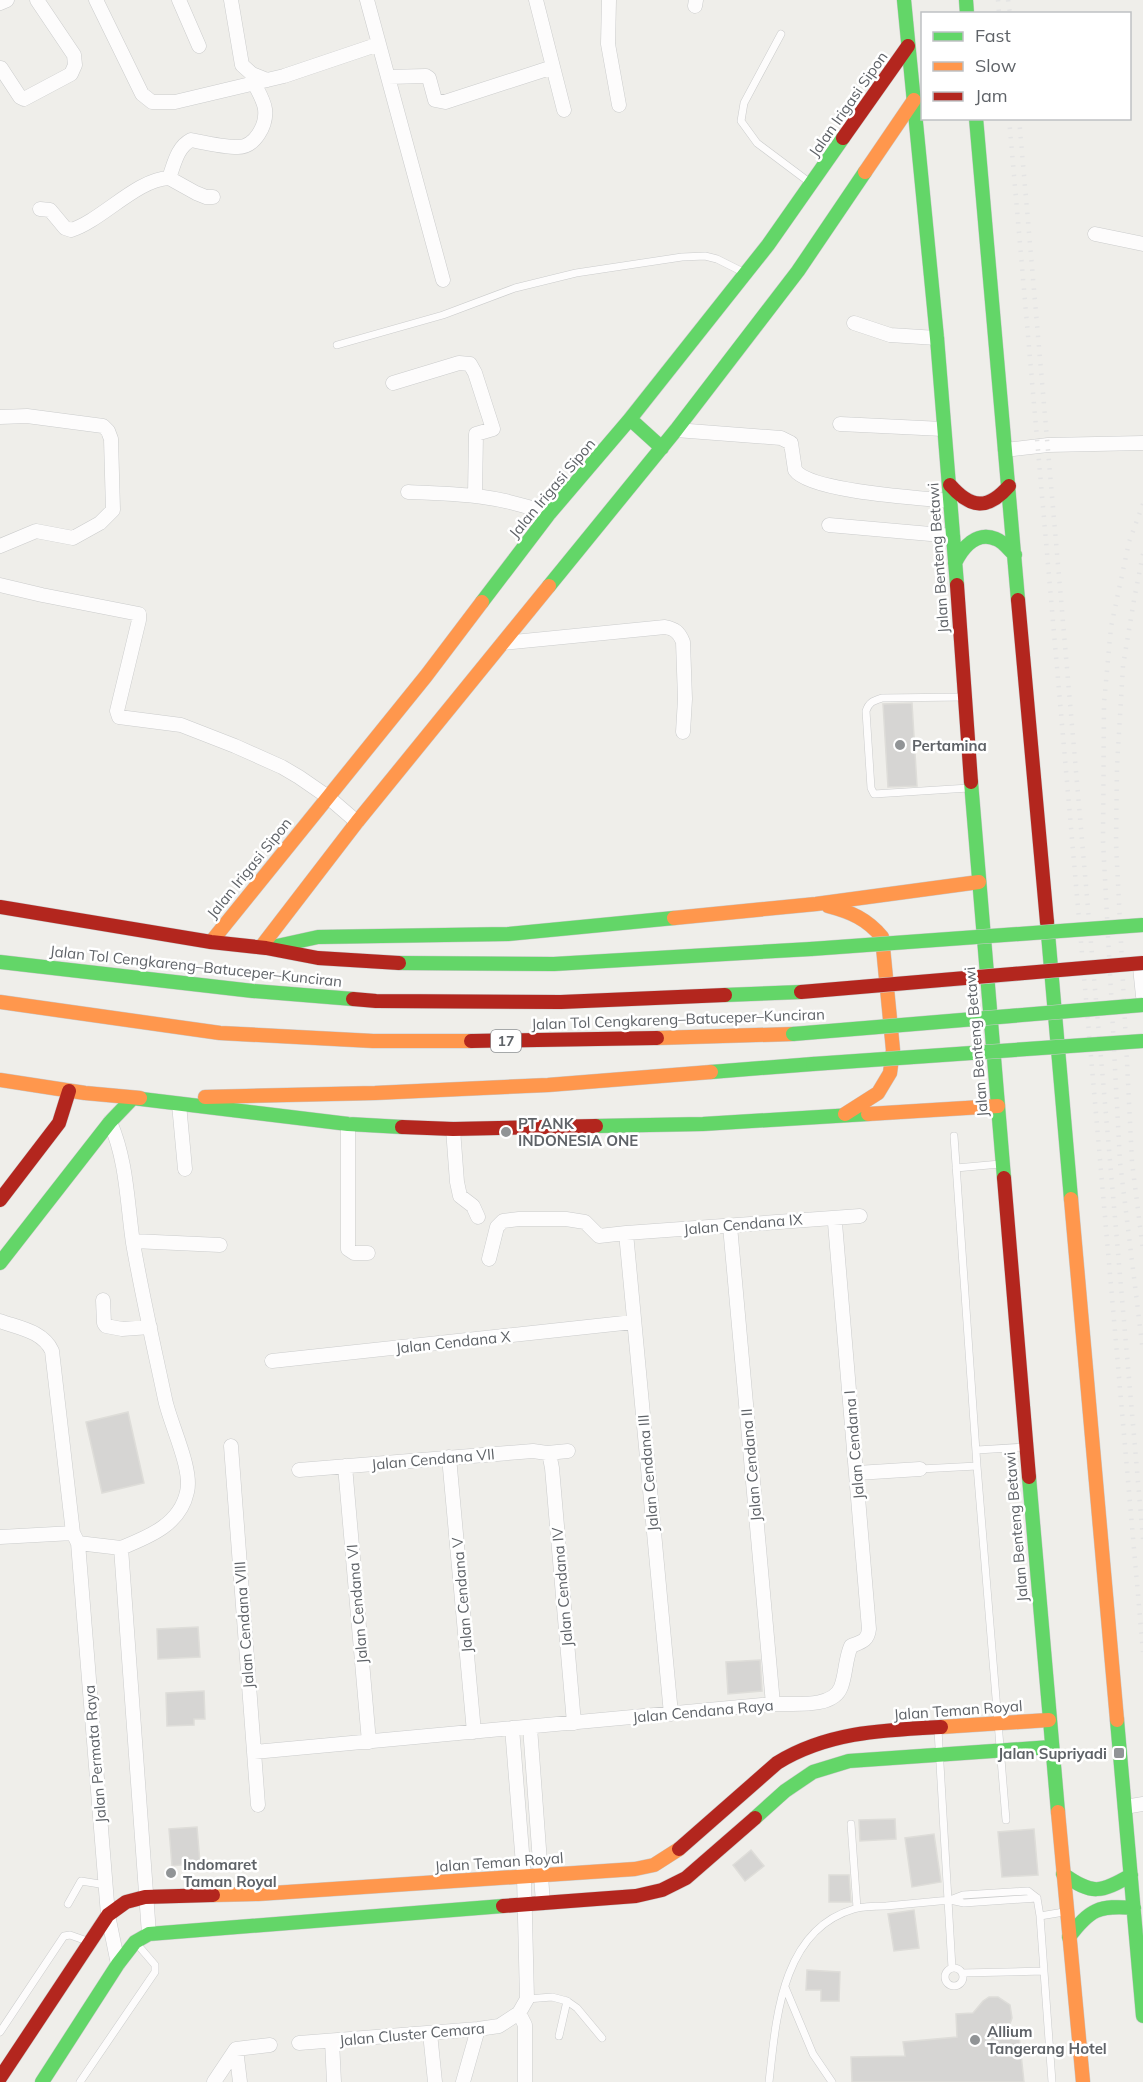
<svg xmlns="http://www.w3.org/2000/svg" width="1143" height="2082" font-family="Mulish,sans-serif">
<rect width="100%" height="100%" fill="#efeeea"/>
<path fill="#d6d5d3" stroke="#deddd9" stroke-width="1.5" d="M912,703L917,786L888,787L883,704Z
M128,1412L144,1483L102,1493L86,1422Z
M198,1627L200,1657L158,1659L157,1629Z
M760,1660L762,1691L728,1694L726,1662Z
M204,1691L205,1719H194V1725L167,1726L166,1693Z
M895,1819L896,1839L860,1841L859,1820Z
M197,1827L200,1863L172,1866L169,1829Z
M1034,1829L1038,1875L1002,1877L998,1832Z
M934,1834L941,1882L912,1887L905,1838Z
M751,1850L764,1866L745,1881L733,1865Z
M829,1875H849L851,1902H829Z
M914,1910L919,1948L894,1951L888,1914Z
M807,1970L840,1972L839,2001H821V1990H806Z
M989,1997H998L1010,2005L1012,2018L1006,2035H1019L1024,2082H852L851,2057L905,2056L903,2042L957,2037L956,2014L973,2013L983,2001Z"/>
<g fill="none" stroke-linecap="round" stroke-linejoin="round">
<g stroke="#cbcccc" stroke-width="8">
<path id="lane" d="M781,34L744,103L741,121L757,143L809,182
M337,345L443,315L515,288L576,273L682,257L705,256L717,259L743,272
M964,697L882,698C873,701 869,702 866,711L871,788L874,794L969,788
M954,1136L977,1466L1006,1820
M956,1168L1000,1164
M977,1450L1024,1447
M920,1469L977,1466
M938,1730L952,1968
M851,1824L857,1908
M1037,1898L1040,1916L1052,2082
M950,1900L963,1895L1028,1891L1037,1898
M68,1904L81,1881L106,1885
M1040,1916L1064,1912
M945 1977a9 9 0 1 1 18 0a9 9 0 1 1-18 0Z
M962,1973L1044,1971
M785,1987L813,2054L832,2082
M527,1999L552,1997L567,2001L559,2036
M567,2001L577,2008L602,2038
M0,2032L64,1936L70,1935L87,1941
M80,2082L155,1972V1965L137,1944
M769,2082C776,2020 781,1930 854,1909C864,1906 875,1906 886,1906C907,1904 928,1902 950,1900L964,1903L1037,1898"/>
</g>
<g stroke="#cbcccc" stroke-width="15">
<path id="street" d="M96,0L142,94L152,102H175L284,76L379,44
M179,0L199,46
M231,0L242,65L252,74L267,80
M367,0L443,280
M536,0L564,110
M609,0L608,44L619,105
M0,3L7,0
M695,6L696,0
M1,68L20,97L24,99L71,74L75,65L74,55L37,0
M388,77L426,76L429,78L435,100L445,102L553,67
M169,178C174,165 177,147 191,140C206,143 223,147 238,147C255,147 267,125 265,109C264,101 258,91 254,83
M40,209L50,210L65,228L71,230C101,221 137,179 169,178L196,193L206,197H213
M1095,234L1143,244
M854,323L890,335L937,338
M393,383L459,363L470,364L475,373L493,429L476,434L475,495
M0,417L27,416L103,426L108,431L111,439L113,510L100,523L73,538L36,531L0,546
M840,424L943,429
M676,430L781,438L791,443L795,470C810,492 922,498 951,501
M1005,450L1048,445L1143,443
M408,492C462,494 499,495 549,514
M829,525L953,536
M0,585L42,595L139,614V620L117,711L119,717L181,725L235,746L282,767L299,777L328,797L357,822
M503,643L665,627C675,629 679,632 683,642L685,699L683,732
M1140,967L1143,996
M179,1104L185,1169
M110,1122C127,1161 127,1202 133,1243C142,1295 154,1347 165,1399C170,1424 193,1469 187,1492C180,1525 148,1537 121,1548
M348,1124V1249L354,1253H368
M453,1129L457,1182L460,1196L473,1206L478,1217
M730,1226L773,1704
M626,1233L671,1714
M133,1241L220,1245
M489,1259L497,1227L503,1221L519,1219H566L585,1222L599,1236L626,1233L860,1216
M103,1300L104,1323L106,1326L122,1329L150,1327
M0,1321C19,1328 43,1331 52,1351L73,1533L78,1543L108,1915L118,1964
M272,1361L633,1322
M231,1446L258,1805
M547,1453L550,1458L552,1468L574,1723
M449,1457L474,1732
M345,1466L369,1742
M299,1470L533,1451L547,1453L568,1451
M857,1473L920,1469
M0,1537L73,1533
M78,1543L121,1548L149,1934
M530,1727L543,1903
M254,1752L773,1704C792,1703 833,1709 841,1687C846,1674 845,1660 851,1646C861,1642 868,1641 869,1629L835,1223L833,1218
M1125,1807L1143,1804
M519,2013L525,2025V2082
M430,2033L435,2082
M332,2041L334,2082
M299,2043L478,2029L499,2026L519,2013L527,1999L524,1877L512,1728
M236,2049L240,2082
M214,2082L236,2049L270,2045
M463,2082L478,2029"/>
</g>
<g stroke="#cacacb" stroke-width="15">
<path id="fast" d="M904,0L937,338L957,585
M966,0L967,14
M976,118L1018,600
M630,419L662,448
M955,563C963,547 977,531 996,539C1004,542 1009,550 1015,555
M549,586L676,430L798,271L865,172
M482,602L549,514L630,419L768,245L843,138
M971,782L1004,1178
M1047,922L1071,1199
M277,946L318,937L508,934L674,918
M0,962L253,991L353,999
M399,963L554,964L811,949
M725,995L801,992
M711,1072L813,1064
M596,1126L703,1124L868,1114
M0,1263L110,1122L133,1098L348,1124L402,1127
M1029,1477L1058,1812
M1117,1720L1143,2016
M755,1818L785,1791L813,1772L849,1761L1051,1747
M1063,1874C1092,1895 1101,1893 1131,1875
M1069,1937C1090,1909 1099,1905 1134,1908
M42,2082L118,1964L135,1942L149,1934L503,1906"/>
</g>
<g stroke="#cacacb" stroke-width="15">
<path id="slow" d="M865,172L914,100
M828,906C851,912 867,919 882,937L893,1050L890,1073L878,1093L845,1114
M674,918L816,904L979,882
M211,942L426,676L482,602
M261,947L357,822L549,586
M0,1002L220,1033L373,1041H471
M657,1038L793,1034
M0,1080L85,1093L140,1098
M205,1097L375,1093L548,1085L711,1072
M868,1114L998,1106
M1071,1199L1117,1720
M941,1727L1049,1720
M1058,1812L1083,2082
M213,1895L258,1894L635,1869L654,1865L679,1849"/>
</g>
<g stroke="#cacacb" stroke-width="15">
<path id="jam" d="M843,138L908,46
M950,485C971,509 988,510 1009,486
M957,585L971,782
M1018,600L1047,922
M0,907L211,942L266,948L318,958L399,963
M353,999L376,1001L561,1002L725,995
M471,1041L657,1038
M402,1127L453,1129L596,1126
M1004,1178L1029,1477
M0,1200L59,1123L69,1091
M679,1849L777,1763C827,1732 883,1730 941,1727
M503,1906L636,1896L662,1890L686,1878L755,1818
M0,2078L108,1915L126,1902L145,1897L213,1895"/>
</g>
<use href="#lane" stroke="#fdfcfc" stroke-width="7"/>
<use href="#street" stroke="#fdfcfc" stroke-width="14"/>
<use href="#fast" stroke="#63d668" stroke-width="14"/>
<use href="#slow" stroke="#ff974d" stroke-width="14"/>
<use href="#jam" stroke="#b3261e" stroke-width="14"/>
<path stroke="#e4e4e4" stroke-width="4.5" stroke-dasharray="1.5 8" stroke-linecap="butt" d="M998,0L999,14
M1008,0L1010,14
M1009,118L1143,1652
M1019,118L1143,1539
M1143,504L1129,542L1111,627L1104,703L1103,841L1120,1162L1143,1352
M1143,554L1134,600L1123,666L1117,766L1116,843L1132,1162L1143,1250"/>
<g stroke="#cacacb" stroke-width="15" stroke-linecap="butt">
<path id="fast-bridge" d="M811,949L1143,925
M793,1034L1143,1005
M813,1064L1143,1041"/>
</g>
<g stroke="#cacacb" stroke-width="15" stroke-linecap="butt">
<path id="jam-bridge" d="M801,992L1143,963"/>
</g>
<use href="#fast-bridge" stroke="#63d668" stroke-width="14"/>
<use href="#jam-bridge" stroke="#b3261e" stroke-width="14"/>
</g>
<g fill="#919496" stroke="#fff" stroke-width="2">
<circle cx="900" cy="745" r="6"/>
<circle cx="506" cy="1132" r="6"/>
<rect x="1113" y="1747" width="12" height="12" rx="3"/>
<circle cx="171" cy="1873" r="6"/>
<circle cx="975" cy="2040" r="6"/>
</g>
<g text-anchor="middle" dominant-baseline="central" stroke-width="5" stroke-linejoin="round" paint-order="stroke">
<rect fill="#fff" stroke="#8f9295" stroke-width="1.5" x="491" y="1030" width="30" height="22" rx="4.5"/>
<g font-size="14" font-weight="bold" fill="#5f6368">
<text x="506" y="1041">17</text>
</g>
<g font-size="15" fill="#5f6368" stroke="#fff">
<text transform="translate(848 104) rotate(-55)">Jalan Irigasi Sipon</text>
<text transform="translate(552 488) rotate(-50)">Jalan Irigasi Sipon</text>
<text transform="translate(938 558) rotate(-94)">Jalan Benteng Betawi</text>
<text transform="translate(249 868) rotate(-51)">Jalan Irigasi Sipon</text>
<text transform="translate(196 966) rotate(6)">Jalan Tol Cengkareng–Batuceper–Kunciran</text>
<text transform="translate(678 1019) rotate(-2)">Jalan Tol Cengkareng–Batuceper–Kunciran</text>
<text transform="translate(976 1042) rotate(-95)">Jalan Benteng Betawi</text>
<text transform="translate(743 1224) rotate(-5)">Jalan Cendana IX</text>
<text transform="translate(453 1342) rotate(-6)">Jalan Cendana X</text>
<text transform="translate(854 1445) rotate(-95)">Jalan Cendana I</text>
<text transform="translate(433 1459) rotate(-5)">Jalan Cendana VII</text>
<text transform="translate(751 1465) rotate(-95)">Jalan Cendana II</text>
<text transform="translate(648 1473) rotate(-95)">Jalan Cendana III</text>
<text transform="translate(1016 1527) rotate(-95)">Jalan Benteng Betawi</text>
<text transform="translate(562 1587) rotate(-95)">Jalan Cendana IV</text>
<text transform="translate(462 1595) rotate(-95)">Jalan Cendana V</text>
<text transform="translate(357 1604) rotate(-95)">Jalan Cendana VI</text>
<text transform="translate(244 1625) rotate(-94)">Jalan Cendana VIII</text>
<text transform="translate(958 1710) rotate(-4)">Jalan Teman Royal</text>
<text transform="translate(703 1711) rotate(-5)">Jalan Cendana Raya</text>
<text transform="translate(95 1754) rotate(-95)">Jalan Permata Raya</text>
<text transform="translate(499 1862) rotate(-4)">Jalan Teman Royal</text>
<text transform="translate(412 2034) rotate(-5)">Jalan Cluster Cemara</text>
</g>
<g font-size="15" font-weight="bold" fill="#5f6368" stroke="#fff" text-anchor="start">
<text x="912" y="745">Pertamina</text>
<text x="518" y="1123">PT ANK<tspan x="518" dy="17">INDONESIA ONE</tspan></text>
<text x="1107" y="1753" text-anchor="end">Jalan Supriyadi</text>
<text x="183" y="1864">Indomaret<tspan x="183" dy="17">Taman Royal</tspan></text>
<text x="987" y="2031">Allium<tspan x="987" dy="17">Tangerang Hotel</tspan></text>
</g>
</g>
<rect x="921" y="12" width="210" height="108" fill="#ffffff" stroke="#bfc1c3" stroke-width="1.5"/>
<rect x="933" y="32" width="30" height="9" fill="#63d668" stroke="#bfc1c3" stroke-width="1.5"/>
<text x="975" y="42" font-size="18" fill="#5f6368">Fast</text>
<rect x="933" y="62" width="30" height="9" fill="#ff974d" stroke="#bfc1c3" stroke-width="1.5"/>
<text x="975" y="72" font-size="18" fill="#5f6368">Slow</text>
<rect x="933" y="92" width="30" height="9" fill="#b3261e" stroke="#bfc1c3" stroke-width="1.5"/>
<text x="975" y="102" font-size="18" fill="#5f6368">Jam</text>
</svg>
